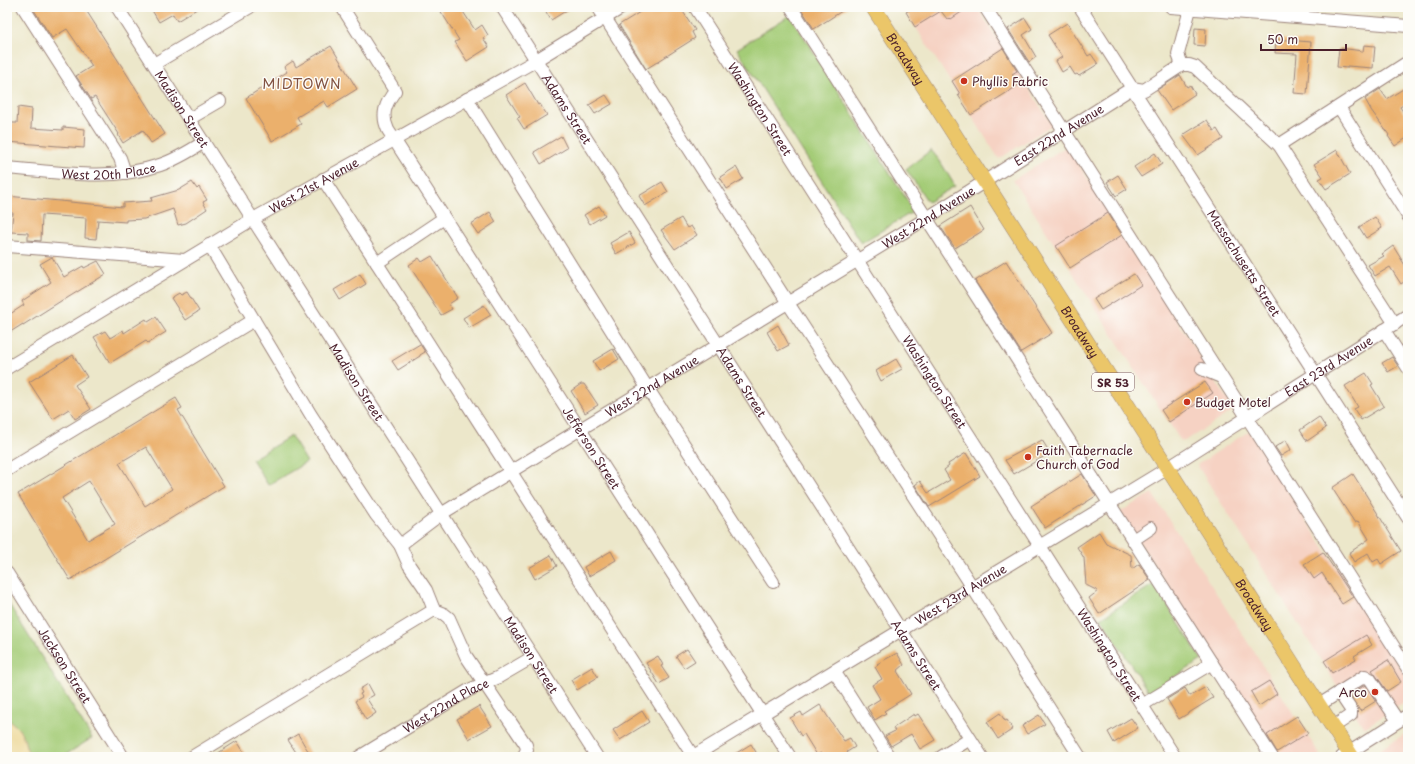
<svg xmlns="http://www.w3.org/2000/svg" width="1415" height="764" font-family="'Playpen Sans',sans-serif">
<rect width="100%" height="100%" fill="#fdfcf7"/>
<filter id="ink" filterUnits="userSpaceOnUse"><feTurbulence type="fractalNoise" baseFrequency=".025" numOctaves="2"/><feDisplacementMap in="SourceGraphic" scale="8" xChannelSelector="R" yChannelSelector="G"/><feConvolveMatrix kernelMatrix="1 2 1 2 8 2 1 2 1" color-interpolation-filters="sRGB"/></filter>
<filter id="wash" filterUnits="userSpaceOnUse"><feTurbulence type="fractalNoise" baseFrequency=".012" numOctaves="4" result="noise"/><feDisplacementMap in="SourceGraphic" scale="16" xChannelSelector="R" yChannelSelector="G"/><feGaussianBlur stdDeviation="0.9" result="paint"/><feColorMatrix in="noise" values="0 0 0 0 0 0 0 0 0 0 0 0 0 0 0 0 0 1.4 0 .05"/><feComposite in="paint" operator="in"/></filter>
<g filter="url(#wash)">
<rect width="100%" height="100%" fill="#ece7ca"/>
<path fill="#f6d2c3" d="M903,7H977L1052,125L999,159Z
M1067,146L1234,410L1185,441L1180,440L1013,180Z
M1249,431L1408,679V700L1364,728L1197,465Z
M1152,493L1320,755L1317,757H1278L1120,512Z
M1408,732V757H1384L1379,750Z"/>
<path fill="#a4cc77" stroke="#777651" d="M790,15L914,211L861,243L737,49Z
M931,150L940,161L955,186L928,202L906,169Z
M291,436L307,462L268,485L252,459Z
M1154,584L1202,660L1149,693L1101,618Z
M7,601L92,738L62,757H7Z"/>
<path fill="#eeda9e" stroke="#9c7c64" d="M7,719C15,724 21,730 24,739C26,745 26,749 30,754L34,751L38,757H7Z"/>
<g id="blocks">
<path fill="#ebb06c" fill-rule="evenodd" d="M32,7H84L165,134L151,143L143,130L123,143L118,135L119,134L95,97L91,99L76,76L92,66L67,29L52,38Z
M150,7H200L177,21L173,14L159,22Z
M438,7H460L475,30L482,25L488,35L483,38L489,47L467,61L455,42L459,40Z
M543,7H572L551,20Z
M648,7H680L695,30L692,32L695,38L646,69L619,25Z
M800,7H848L814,29Z
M914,7H969L951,19L950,18L947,19L941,11L915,27L906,12Z
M1025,18L1032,29L1023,35L1036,57L1029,62L1008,29Z
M1067,23L1088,56L1091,54L1098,64L1079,76L1077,74L1075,75L1070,67L1062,72L1056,61L1062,57L1048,35Z
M1195,28L1206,29L1205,46L1194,45Z
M1276,39L1311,42L1307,94L1294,93L1297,54L1275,53Z
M1364,45L1375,46L1373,68L1347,66V68L1337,67L1339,48L1363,51Z
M331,46L357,89L328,107L324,101L297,117L301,124L272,141L246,98L287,72L284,67L293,61L296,67Z
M1003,48L1017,71L1012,74L1019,85L971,115L958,95L960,94L952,81Z
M1180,75L1187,87L1190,85L1195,94L1171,110L1157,90Z
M525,83L538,105L540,104L547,115L524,129L517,118L520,117L506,95Z
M1408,86V102L1400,107L1408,119V137L1395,146L1388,136L1389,135L1371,110L1365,99L1380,89L1387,99Z
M606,95L612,104L595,114L589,105Z
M18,107L32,109L31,128L63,130V127L85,129L84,148L7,142L9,123H17Z
M1207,120L1214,131L1217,129L1223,139L1198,155L1183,135Z
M561,136L567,148L541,164L534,152Z
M1337,150L1350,174L1326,189L1319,179L1323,177L1314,164Z
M1155,153L1162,164L1141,177L1134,167Z
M736,167L743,179L727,189L720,177Z
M1118,175L1127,189L1116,196L1107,182Z
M192,182L197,189L199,187L207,200L203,202L207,209L186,223L178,225L173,209L144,219L126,220V222L98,220L96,239L85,238L86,218L42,215L41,241L28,240V233L11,232L13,213H7V196L123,207V203L152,201L151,198L179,190Z
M662,182L668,192L645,206L639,196Z
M599,206L605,215L590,224L584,215Z
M970,207L984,230L955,248L940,226Z
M490,212L496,222L478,234L471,224Z
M1108,213L1122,235L1070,268L1056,246Z
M1375,217L1382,228L1366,238L1359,227Z
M681,218L687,228L691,226L697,235L675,249L661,230Z
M629,232L635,243L616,254L610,243Z
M1393,246L1408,270V279L1401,284L1390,267L1375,276L1368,265L1384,256L1382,254Z
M432,256L458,298L449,304L452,309L441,315L409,265L419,258L422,262Z
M52,257L64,277L83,266L84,268L98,261L106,274L64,300V299L23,325V324L7,334V316L24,305L22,301L51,282L40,264Z
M1006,261L1052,333L1021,352L975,281Z
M360,274L366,284L340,300L334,290Z
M1134,274L1141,285L1101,310L1094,299Z
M187,292L199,311L185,320L171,298L179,293L181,295Z
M484,305L491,315L469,328L463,318Z
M156,317L166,332L148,343L146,341L110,363L94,337L105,331L110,338L123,330L124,333L146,319L148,322Z
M778,325L789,345L778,351L767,332Z
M420,344L425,352L420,355V356L398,370L392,361Z
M613,349L619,359L599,371L593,361Z
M73,355L87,377L75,385L91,409L75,419L69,409L53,419L29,382Z
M1392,357L1398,366L1388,372L1382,363Z
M896,359L902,369L881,381L876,371Z
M1366,373L1373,384L1371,385L1384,406L1361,420L1354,409L1358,407L1345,386Z
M1205,382L1213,393L1169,422L1161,410Z
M581,384H584L598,405L585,413L571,391Z
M176,398L182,408L178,410L224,486L70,580L18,494ZM146,447L172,489L145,506L119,463ZM89,481L115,524L88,540L62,498Z
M1319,417L1326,428L1307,441L1300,430Z
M1042,440L1050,453L1014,474L1005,460Z
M1286,440L1291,450L1281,456L1275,447Z
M966,453L980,476L929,507L915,485L920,481L928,493L950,480L944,470L949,466L948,464Z
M1082,474L1096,496L1045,528L1031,506Z
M1353,474L1401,551L1381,564L1378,559L1373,562L1368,553L1354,562L1349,553L1369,539L1358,521L1355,523L1332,488Z
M1099,532L1106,543L1131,555L1132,569L1139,564L1150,580L1099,614L1089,598L1098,591L1086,585L1084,558L1077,547Z
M611,551L616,560L589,576L584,567Z
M1323,552L1353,597L1342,604L1322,573L1314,579L1304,564Z
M551,555L557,566L535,579L529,568Z
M1366,635L1372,645L1354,656L1356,659L1332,673L1324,661Z
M687,649L695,661L684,668L676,656Z
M897,653L904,665L897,671L911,694L884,711L886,713L875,720L867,707L880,699L872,685L882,679L875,667L878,665L877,664Z
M658,656L663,665L661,666L669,678L659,684L646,663Z
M1388,660L1401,682L1387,691L1372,670Z
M592,667L598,677L577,690L571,680Z
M1269,681L1277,694L1259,706L1251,692Z
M368,684L374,695L367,699L376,713L366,720L355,701L362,697L360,694L362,693L360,689Z
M1365,685L1376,701L1360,711L1350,695Z
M1206,687L1213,698L1179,719L1167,699L1185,688L1190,696Z
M820,705L844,741L850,738L855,747L847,752L850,757H824L821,753L817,755L804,734L801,736L790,718L801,712L803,716Z
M479,706L492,726L469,739L457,719Z
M642,711L649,722L620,740L613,730Z
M1000,713L1005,721L1007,720L1013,729L998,739L987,722Z
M914,714L915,716L918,714L935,740L920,749L911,734L891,746L885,736L895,731L893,728Z
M1039,715L1045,724L1027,734L1022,726Z
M1297,716L1308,733L1277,752L1267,735Z
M1131,718L1138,728L1114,743L1108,732Z
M298,734L305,746L312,757H299L288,740Z
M237,741L247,757H212Z
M751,744L759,757H730Z"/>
</g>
</g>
<g filter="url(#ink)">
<use href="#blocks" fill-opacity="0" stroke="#9b837a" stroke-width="1"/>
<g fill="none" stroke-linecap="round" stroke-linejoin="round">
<g stroke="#9b837a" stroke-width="14">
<g id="minor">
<path d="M23,7L120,158L125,173"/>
<path id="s1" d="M117,7L597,757"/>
<path id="s2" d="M342,7L395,91C385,104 381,115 388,130L790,757"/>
<path id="s3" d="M502,7L982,757"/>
<path d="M598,7L788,303L966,577L1080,757"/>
<path id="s4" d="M695,7L1175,757"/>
<path d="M791,7L1272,757"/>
<path d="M985,7L1408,669"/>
<path id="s5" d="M1080,7L1408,518"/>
<path d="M1171,7L1408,26"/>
<path d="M154,64L250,7"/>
<path d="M1182,65L1178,54L1190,9"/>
<path d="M467,99L648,389L773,582"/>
<path d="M1339,107L1408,216"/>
<path d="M189,119L220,101"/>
<path d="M1279,145L1408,62"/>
<path id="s6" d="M7,168C58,172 110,182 160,165C175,160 190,151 204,142"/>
<path d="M323,179L693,756"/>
<path d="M7,246L184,260"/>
<path d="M377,263L444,218"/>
<path d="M254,320L311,415L376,515L400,545L409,565L426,590L434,610L444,614L449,618L466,656L526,745L527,750L523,757"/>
<path d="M1384,330L1408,368"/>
<path id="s7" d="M7,368L253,219L528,65L623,7"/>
<path d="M1202,369L1221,377"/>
<path d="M7,470L254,320L209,245"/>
<path d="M1133,540L1151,528"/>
<path id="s8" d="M400,545L441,514L927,218L1132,88L1144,90L1182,65H1189L1195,67L1279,145L1395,324"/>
<path id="s9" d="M7,573L123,757"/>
<path d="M834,671L889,757"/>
<path d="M1142,705L1212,663"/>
<path d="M1319,705L1365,676L1370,679L1398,721"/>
<path d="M1333,727L1351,715V710L1339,692"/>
<path d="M192,757L434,610"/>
<path id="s10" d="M359,757L469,690L497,678L533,657"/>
<path id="s11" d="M692,757L1168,468L1408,315"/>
<path d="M941,757L970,739"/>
<path d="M1342,757L1408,715"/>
</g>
</g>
<g stroke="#9b837a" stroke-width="16">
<g id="major">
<path id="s12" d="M873,7L1352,757"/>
</g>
</g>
<use href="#minor" stroke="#fff" stroke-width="12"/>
<use href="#major" stroke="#ebc669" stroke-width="15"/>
</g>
</g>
<g fill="#c8321e" stroke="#fdfcf7" stroke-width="1.5">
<circle cx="964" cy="81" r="4"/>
<circle cx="1187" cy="402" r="4"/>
<circle cx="1028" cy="457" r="4"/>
<circle cx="1375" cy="692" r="4"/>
</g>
<g text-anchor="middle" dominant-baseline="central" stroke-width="3" stroke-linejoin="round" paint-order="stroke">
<rect fill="#fdfcf7" stroke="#806168" stroke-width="1" x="1092" y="373" width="42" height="18" rx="3"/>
<g font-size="11" font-weight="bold" fill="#4a1f2b">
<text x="1113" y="382">SR 53</text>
</g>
<g font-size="12" fill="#4a1f2b" stroke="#fdfcf7">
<text stroke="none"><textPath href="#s12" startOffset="61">Broadway</textPath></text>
<text stroke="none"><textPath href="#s1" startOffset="121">Madison Street</textPath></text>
<text stroke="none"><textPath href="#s3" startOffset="121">Adams Street</textPath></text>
<text stroke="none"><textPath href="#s4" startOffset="121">Washington Street</textPath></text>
<text stroke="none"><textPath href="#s8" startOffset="776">East 22nd Avenue</textPath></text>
<text stroke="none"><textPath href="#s6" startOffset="102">West 20th Place</textPath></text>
<text stroke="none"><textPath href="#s7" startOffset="357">West 21st Avenue</textPath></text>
<text stroke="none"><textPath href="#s8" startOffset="622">West 22nd Avenue</textPath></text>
<text stroke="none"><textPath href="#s5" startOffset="304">Massachusetts Street</textPath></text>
<text stroke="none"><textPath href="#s12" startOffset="385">Broadway</textPath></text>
<text stroke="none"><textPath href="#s11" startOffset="747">East 23rd Avenue</textPath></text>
<text stroke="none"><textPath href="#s1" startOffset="445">Madison Street</textPath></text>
<text stroke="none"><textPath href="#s3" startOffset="445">Adams Street</textPath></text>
<text stroke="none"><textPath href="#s4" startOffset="445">Washington Street</textPath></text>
<text stroke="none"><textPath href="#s8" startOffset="298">West 22nd Avenue</textPath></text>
<text stroke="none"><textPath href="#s2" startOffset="519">Jefferson Street</textPath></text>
<text stroke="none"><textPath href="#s11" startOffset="314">West 23rd Avenue</textPath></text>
<text stroke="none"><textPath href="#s12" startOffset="709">Broadway</textPath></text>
<text stroke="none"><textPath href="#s1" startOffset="769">Madison Street</textPath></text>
<text stroke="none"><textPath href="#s3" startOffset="769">Adams Street</textPath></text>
<text stroke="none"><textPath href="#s4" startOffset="769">Washington Street</textPath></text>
<text stroke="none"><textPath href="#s9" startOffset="109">Jackson Street</textPath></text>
<text stroke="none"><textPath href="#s10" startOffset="101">West 22nd Place</textPath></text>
</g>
<g font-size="12" fill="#4a1f2b" stroke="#fdfcf7" text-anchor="start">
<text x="972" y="81">Phyllis Fabric</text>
<text x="1195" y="402">Budget Motel</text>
<text x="1036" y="450">Faith Tabernacle<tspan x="1036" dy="14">Church of God</tspan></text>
<text x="1367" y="692" text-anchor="end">Arco</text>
</g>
<g font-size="14" letter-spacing="1" fill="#825242" stroke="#fdfcf7">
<text x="302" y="83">MIDTOWN</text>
</g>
</g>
<rect width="1415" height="764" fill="none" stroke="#fdfcf7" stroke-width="24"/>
<path d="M1261 44v6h85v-6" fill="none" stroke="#4a1f2b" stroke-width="2"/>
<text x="1267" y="44" font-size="12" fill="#4a1f2b" stroke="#fdfcf7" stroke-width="3" paint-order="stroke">50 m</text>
</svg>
